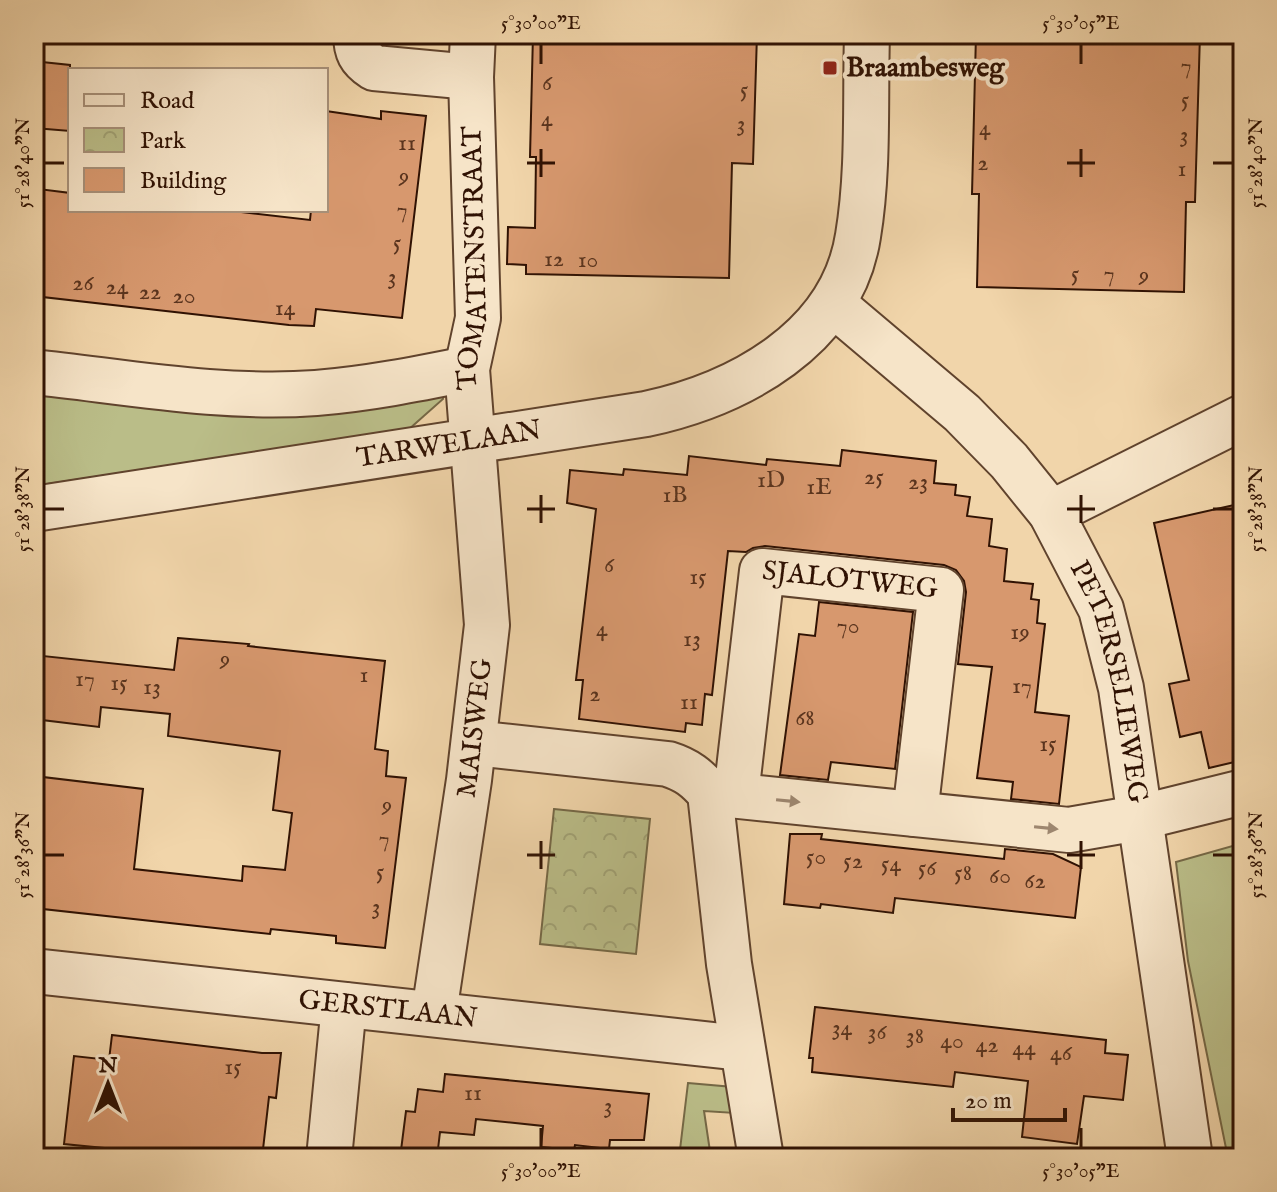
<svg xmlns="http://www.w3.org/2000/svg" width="1277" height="1192" font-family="'IM FELL English',serif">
<defs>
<pattern id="park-crowns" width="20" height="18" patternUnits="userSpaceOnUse" patternTransform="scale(2)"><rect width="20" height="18" fill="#babd88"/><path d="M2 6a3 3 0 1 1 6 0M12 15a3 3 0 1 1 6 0" fill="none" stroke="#a0a174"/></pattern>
</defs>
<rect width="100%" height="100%" fill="#f1d5aa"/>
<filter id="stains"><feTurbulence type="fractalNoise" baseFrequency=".0025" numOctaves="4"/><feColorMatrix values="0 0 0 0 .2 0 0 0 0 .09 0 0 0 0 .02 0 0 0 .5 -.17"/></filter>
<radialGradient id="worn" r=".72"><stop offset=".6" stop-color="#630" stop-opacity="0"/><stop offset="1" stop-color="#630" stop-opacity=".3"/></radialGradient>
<path fill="#babd88" stroke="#756846" stroke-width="2" d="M441,389L443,399L408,430L34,486V395L298,417L393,405Z
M1243,843V1158H1228L1188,961L1176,862Z
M688,1083L733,1087L735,1113L704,1111L711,1158H679Z"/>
<path fill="url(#park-crowns)" stroke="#756846" stroke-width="2" d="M554,809L650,819L636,954L540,944Z"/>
<path fill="#d7986e" stroke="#301203" stroke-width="2" d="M533,34H757L753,164L732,163L729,278L526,274V265L507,264L508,227L535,228L536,157H530Z
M976,34H1020V39L1092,41V34H1200L1195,202H1186L1184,292L977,287L979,194H972Z
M42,62L70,65V131L34,128V78L41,79Z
M326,111L381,119V111L426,116L402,318L316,309L314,326L289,325L34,296V227L39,189L70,193V210H224L310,220L311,210H326Z
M842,450L936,461L934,483L956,485L955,495L970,497L967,516L992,519L989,546L1007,549L1004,581L1033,584L1031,599L1039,600L1037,623L1045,624L1035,712L1069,716L1059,804L1011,799L1013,782L977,778L992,667L958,664L966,592L964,581L956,570L944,565L765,546L753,548L746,552L728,551L712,695L705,694L702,725L686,723L685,732L579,719L583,680H576L596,509L567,503L570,470L623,475L624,469L687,475L689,456L766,465L767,459L840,466Z
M1243,503V760L1209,768L1201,732L1180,737L1169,684L1189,680L1154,523Z
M819,602L913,612L895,769L831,762L828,780L780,775L799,634L815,636Z
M178,638L249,644L248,646L385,661L375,749L388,751L386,776L406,778L385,948L336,943V936L271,929L270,934L34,908V776L143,789L134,869L242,881L243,866L285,870L292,813L273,810L280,751L168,736L170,714L101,707L99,727L34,719V655L174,670Z
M790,834H822L821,839L1004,859L1005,849L1053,854L1081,867L1075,918L895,898L893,913L821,904L820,908L784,904Z
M815,1007L1106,1040L1105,1053L1128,1055L1123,1100L1084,1096L1077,1144L1022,1137L1028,1081L955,1072L953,1087L812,1072L813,1058H809Z
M112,1035L262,1053H281L276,1098L269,1097L262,1158H206L64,1144L74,1056L109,1060Z
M445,1074L649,1094L644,1140H610L609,1149L575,1145L574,1150L541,1147L543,1126L476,1119L474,1135L440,1132L437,1158H400L406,1111L415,1112L418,1089L443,1092Z"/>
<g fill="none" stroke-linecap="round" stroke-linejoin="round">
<g stroke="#60432d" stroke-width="48">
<g id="minor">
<path d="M356,34C356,51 360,59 374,68L471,77"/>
<path id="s1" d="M833,304L962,413L1009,461L1051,513L1101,609L1121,688L1190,1158"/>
<path d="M34,372C127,382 222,400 316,393C367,389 417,379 467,369"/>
<path id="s2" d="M34,509L646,414C739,394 842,339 858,236C869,170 865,100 867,34"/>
<path d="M1051,513L1243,417"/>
<path d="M474,743L668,764C687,770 697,778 710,793L729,964L761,1158"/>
<path d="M710,793L1069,830L1138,818L1243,792"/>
<path id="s3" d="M736,795L762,571L941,590L915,814"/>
<path id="s4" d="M34,971L741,1048"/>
<path id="s5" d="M434,1013L469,780L487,625L467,369L478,318L471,77L473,34"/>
<path d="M329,1158L344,1005"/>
</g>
</g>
<use href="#minor" stroke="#f6e4c8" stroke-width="44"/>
</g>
<defs><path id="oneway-solid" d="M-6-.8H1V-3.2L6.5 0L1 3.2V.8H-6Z" transform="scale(2)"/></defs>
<g fill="#9d866f">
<use href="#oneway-solid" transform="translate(788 801) rotate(6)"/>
<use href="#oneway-solid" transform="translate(1046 828) rotate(6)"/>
</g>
<path fill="none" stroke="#301203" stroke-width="3" d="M541,44V64M1081,44V64M541,149V177M1081,149V177M44,163H64M527,163H555M1067,163H1095M1213,163H1233M541,495V523M1081,495V523M44,509H64M527,509H555M1067,509H1095M1213,509H1233M541,841V869M1081,841V869M44,855H64M527,855H555M1067,855H1095M1213,855H1233M541,1128V1148M1081,1128V1148"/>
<rect fill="#8f2418" stroke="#f6e4c8" stroke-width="3" x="822" y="60" width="16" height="16" rx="4"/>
<g text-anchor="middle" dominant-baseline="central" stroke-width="8" stroke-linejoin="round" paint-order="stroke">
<g font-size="24" fill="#5a341e">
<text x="1186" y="66">7</text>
<text x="547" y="83">6</text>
<text x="744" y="90">5</text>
<text x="1185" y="100">5</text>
<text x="547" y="119">4</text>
<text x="741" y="124">3</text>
<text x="985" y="128">4</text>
<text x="1184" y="135">3</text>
<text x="407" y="143">11</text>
<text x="983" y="163">2</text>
<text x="1182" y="169">1</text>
<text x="404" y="176">9</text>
<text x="402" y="210">7</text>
<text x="397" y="243">5</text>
<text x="554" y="259">12</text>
<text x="588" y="260">10</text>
<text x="1075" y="274">5</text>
<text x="1109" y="274">7</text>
<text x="1144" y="275">9</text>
<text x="392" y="277">3</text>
<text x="83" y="283">26</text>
<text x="117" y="287">24</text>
<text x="150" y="292">22</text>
<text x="184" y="296">20</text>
<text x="285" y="308">14</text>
<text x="874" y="477">25</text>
<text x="771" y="480">1D</text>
<text x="918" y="482">23</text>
<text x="819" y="487">1E</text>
<text x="675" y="495">1B</text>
<text x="609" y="565">6</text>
<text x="698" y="577">15</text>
<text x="848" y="626">70</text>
<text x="602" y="629">4</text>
<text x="1020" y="632">19</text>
<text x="692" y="639">13</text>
<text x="225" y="659">9</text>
<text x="364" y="675">1</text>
<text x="85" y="679">17</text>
<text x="119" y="683">15</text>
<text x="1022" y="686">17</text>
<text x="152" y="687">13</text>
<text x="595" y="694">2</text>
<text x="689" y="702">11</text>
<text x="805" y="718">68</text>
<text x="1048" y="744">15</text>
<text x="387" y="805">9</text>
<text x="384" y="839">7</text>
<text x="816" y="857">50</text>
<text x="853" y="861">52</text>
<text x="891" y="864">54</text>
<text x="927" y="868">56</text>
<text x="380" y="872">5</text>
<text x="963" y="873">58</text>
<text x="1000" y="876">60</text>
<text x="1035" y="881">62</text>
<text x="376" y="907">3</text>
<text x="842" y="1028">34</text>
<text x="877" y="1032">36</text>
<text x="915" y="1036">38</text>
<text x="952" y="1041">40</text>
<text x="987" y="1045">42</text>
<text x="1024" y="1048">44</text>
<text x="1061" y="1053">46</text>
<text x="233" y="1067">15</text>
<text x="473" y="1093">11</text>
<text x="608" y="1106">3</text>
</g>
<g font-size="28" font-weight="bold" fill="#301203" stroke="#f6e4c8" text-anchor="start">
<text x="846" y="68">Braambesweg</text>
</g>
<g font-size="28" fill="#301203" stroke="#f6e4c8">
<text stroke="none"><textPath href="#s5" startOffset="760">TOMATENSTRAAT</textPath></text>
<text stroke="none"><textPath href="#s2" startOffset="420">TARWELAAN</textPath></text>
<text stroke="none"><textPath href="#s3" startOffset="314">SJALOTWEG</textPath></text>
<text stroke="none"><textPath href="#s1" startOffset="484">PETERSELIEWEG</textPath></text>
<text stroke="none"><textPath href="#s5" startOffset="288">MAISWEG</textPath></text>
<text stroke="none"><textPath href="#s4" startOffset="356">GERSTLAAN</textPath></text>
</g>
</g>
<rect width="1277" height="1192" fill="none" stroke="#f1d5aa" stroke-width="88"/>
<rect x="68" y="68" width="260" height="144" fill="#f6e4c8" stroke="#a79079" stroke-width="2"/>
<rect x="84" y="94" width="40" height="12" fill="#f6e4c8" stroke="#a79079" stroke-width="2"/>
<text x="140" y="108" font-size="24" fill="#301203">Road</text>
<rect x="84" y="128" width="40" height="24" fill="url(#park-crowns)" stroke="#a79079" stroke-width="2"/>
<text x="140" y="148" font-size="24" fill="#301203">Park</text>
<rect x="84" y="168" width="40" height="24" fill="#d7986e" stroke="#a79079" stroke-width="2"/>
<text x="140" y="188" font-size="24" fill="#301203">Building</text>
<g transform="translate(108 1084)" stroke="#f6e4c8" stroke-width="6" paint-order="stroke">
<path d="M0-6L14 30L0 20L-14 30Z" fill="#301203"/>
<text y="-12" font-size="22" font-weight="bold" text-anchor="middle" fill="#301203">N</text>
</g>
<path d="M953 1108v12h112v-12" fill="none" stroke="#301203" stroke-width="4"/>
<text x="965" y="1108" font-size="24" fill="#301203" stroke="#f6e4c8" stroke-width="6" paint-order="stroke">20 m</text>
<rect x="44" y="44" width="1189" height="1104" fill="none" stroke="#301203" stroke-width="3"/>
<g font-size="20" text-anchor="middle" fill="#301203">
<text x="541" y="29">5°30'00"E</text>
<text x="1081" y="29">5°30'05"E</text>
<text transform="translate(22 163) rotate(-90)" y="7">51°28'40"N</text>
<text transform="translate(1255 163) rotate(-90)" y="7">51°28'40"N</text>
<text transform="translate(22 509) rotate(-90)" y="7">51°28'38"N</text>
<text transform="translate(1255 509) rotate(-90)" y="7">51°28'38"N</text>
<text transform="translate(22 855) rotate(-90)" y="7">51°28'36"N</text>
<text transform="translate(1255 855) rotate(-90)" y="7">51°28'36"N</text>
<text x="541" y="1177">5°30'00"E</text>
<text x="1081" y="1177">5°30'05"E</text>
</g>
<rect width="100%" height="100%" filter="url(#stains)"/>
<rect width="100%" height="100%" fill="url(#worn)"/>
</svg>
